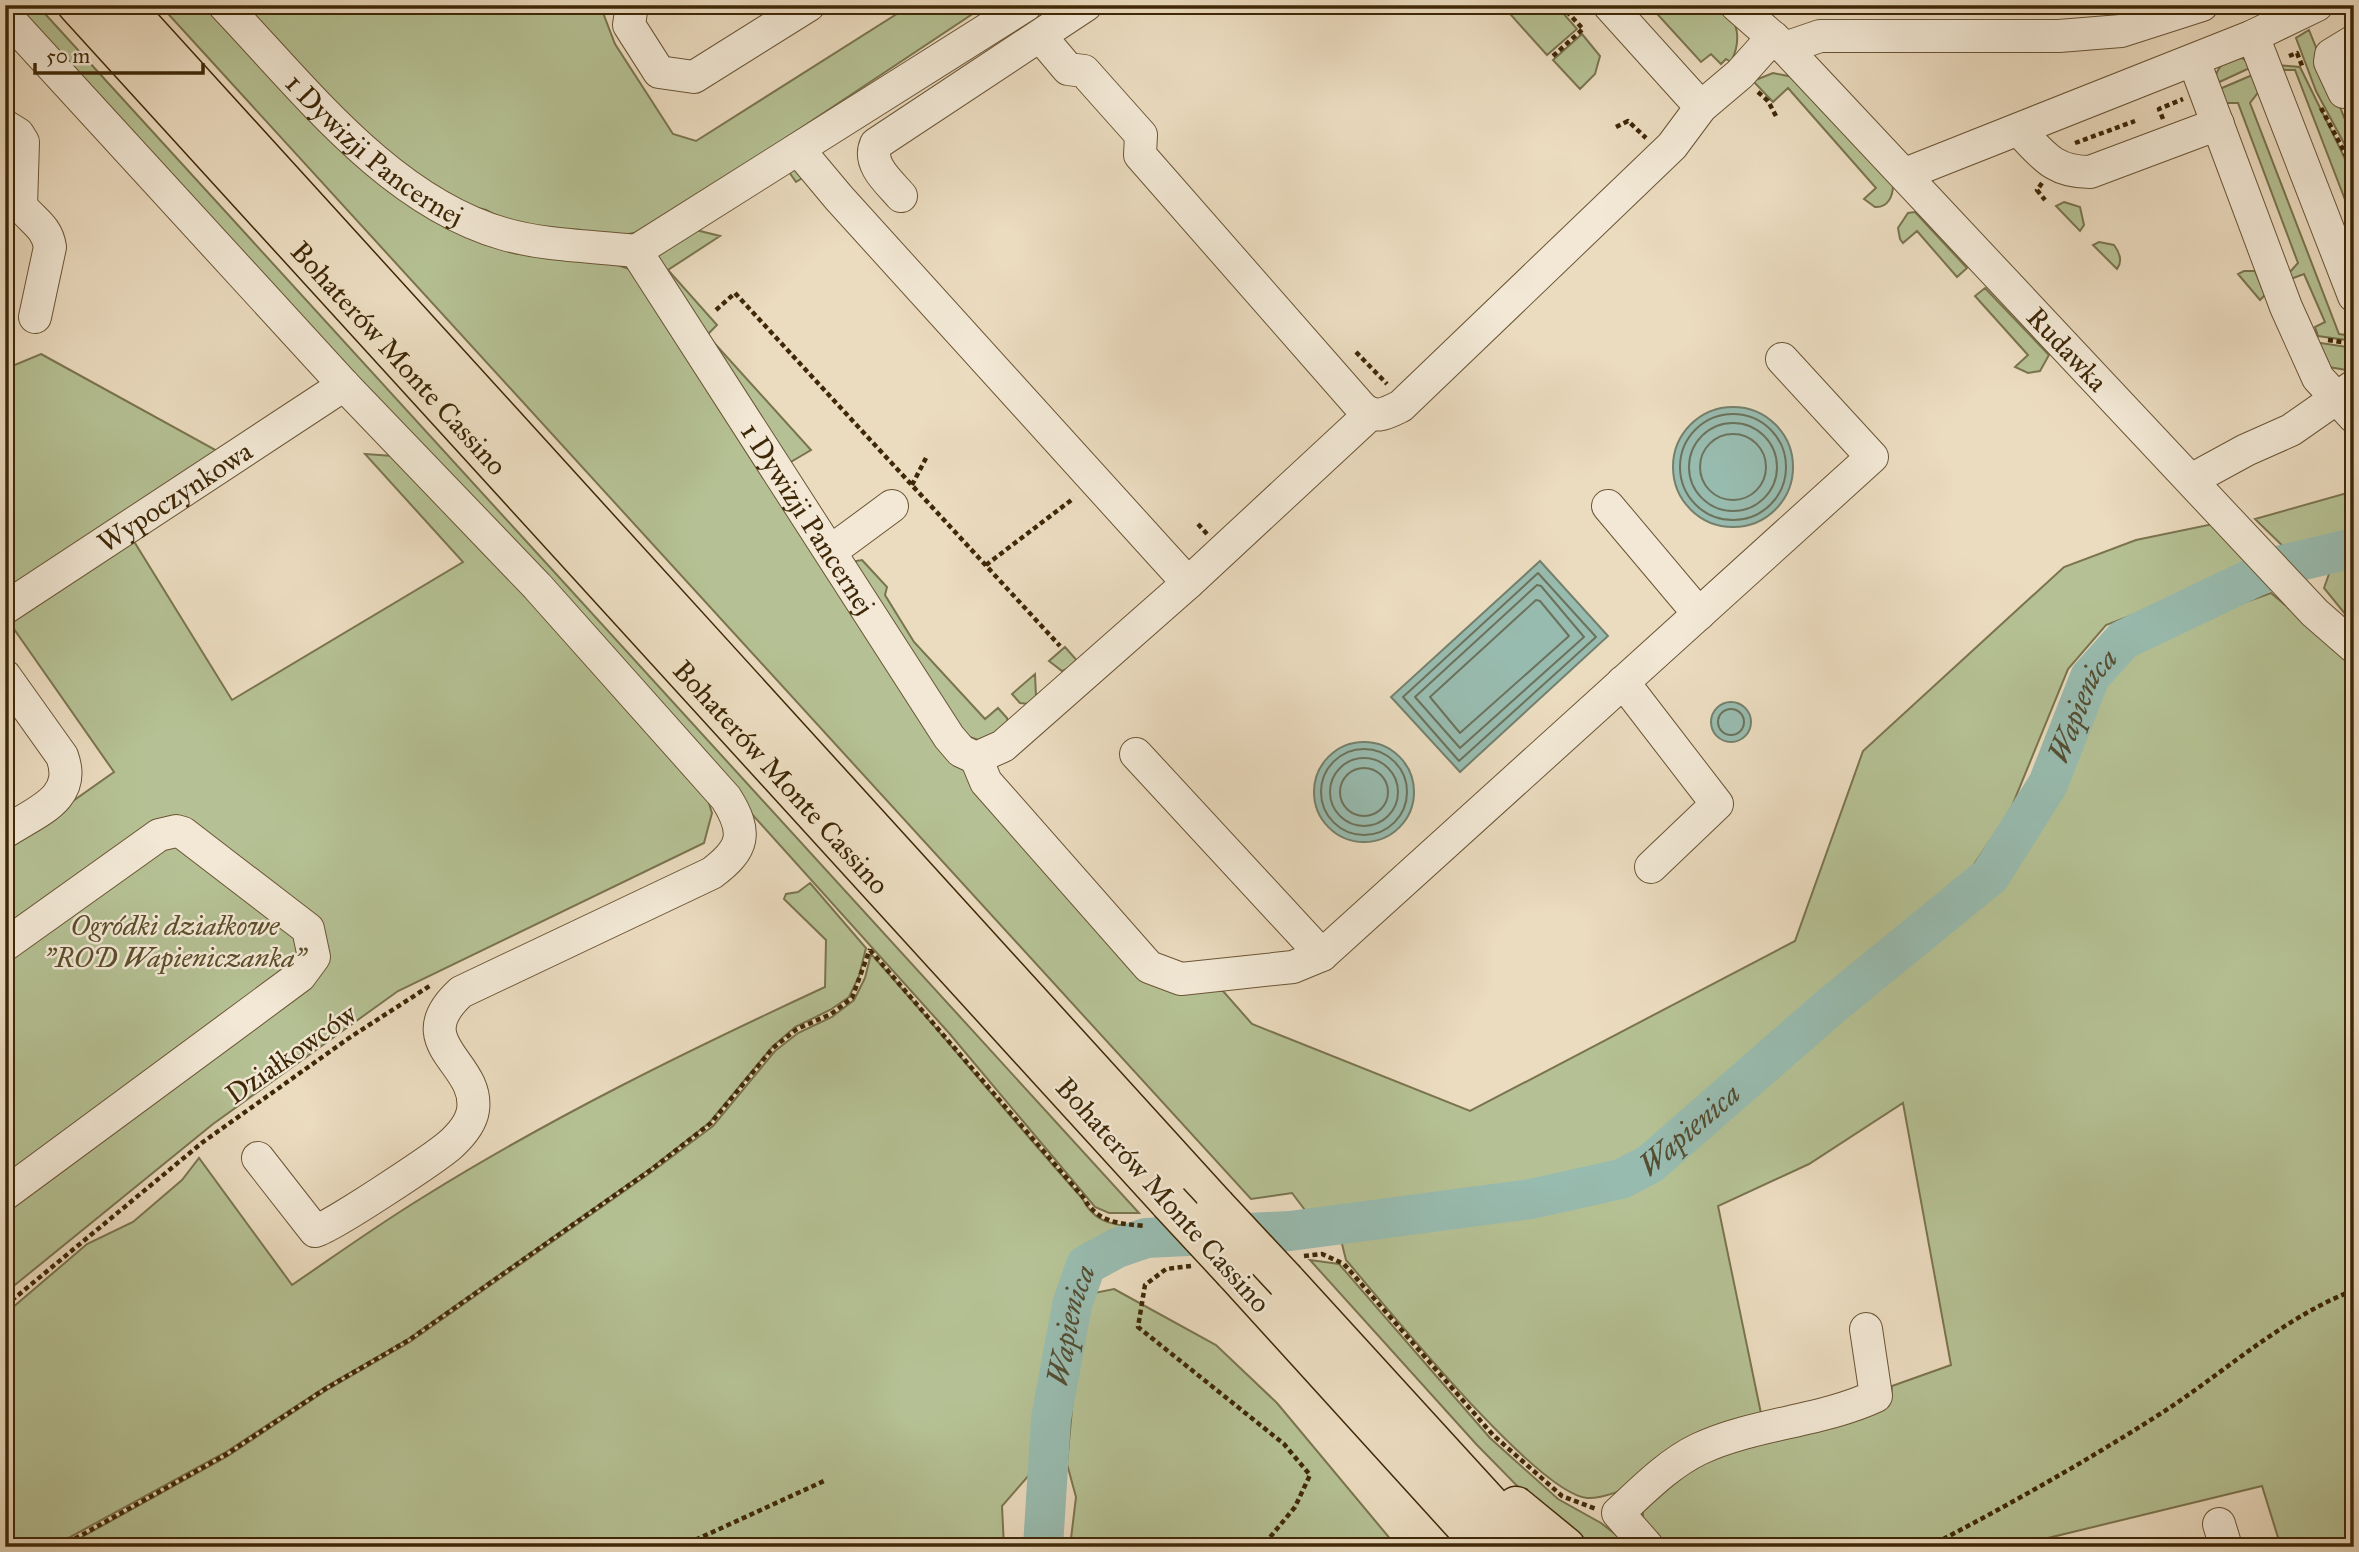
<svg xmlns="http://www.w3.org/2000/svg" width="2359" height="1552" font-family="'IM FELL Great Primer',serif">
<rect width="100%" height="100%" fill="#ebdbbf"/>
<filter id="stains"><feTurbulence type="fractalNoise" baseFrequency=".00286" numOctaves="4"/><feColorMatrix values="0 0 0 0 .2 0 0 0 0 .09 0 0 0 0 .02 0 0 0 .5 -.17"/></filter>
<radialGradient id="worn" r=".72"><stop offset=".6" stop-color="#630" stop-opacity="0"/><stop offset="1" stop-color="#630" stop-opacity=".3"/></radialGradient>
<path fill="#b5c194" stroke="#7a744e" stroke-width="2" d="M7,5H37L1139,1213H1109L1095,1207L949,1033L543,582Z
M160,5H210L389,186L632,270L732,418L1128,955L1216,985V991H1223L1252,1024L1470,1111L1795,941L1863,751L2064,567L2136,540L2213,524L2252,569L2106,625L2068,669L2010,811L1973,866L1818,994L1647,1150L1599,1170L1551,1181L1308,1214L1292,1193L1251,1199Z
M238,5H600L615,44L673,134L696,141L911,5H986L646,231L622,235H564L508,222L486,210L453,202L379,148Z
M1502,5H1556L1577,29L1547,55Z
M1649,5H1720C1740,19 1741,42 1731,62L1726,59L1721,64L1711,54L1701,62Z
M1777,5H2178L2165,10L1785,13Z
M2309,30L2354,142V162L2316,91L2296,38Z
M1582,34L1600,56L1595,74L1580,89L1553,60Z
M2242,58L2254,66L2213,85C2217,66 2223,59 2242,58Z
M2277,65L2300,67L2354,177V223L2295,70H2285Z
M1773,73L1793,77L1893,185C1893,196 1888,208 1875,207L1864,199L1876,188L1788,88L1773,102L1753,81Z
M2257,73L2260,90L2250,103L2339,334L2353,336L2354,341L2318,336L2315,327L2325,322L2304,274L2288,280L2289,273L2298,263L2238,103H2225L2215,91Z
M795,164L804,177L796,182L789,172L696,230L720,236L668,270L717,325L707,335L811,450L789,463L785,462L677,294L657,257L664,245Z
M2064,202L2080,207L2084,225L2080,231L2056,206Z
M1915,212L1967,268L1957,277L1917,231L1903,243L1900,239L1898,228L1908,213Z
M2099,242L2114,245C2120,253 2123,261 2117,269L2093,245Z
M2244,271H2255L2265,295L2260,300L2238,274Z
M1985,288L2049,355L2040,371L2028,373L2015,367L2028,355L1975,296Z
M2314,342L2354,348V366L2346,370L2329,367Z
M41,354L221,453L5,597V369Z
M365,454L408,457L707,797L712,813L704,843L398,991L213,1124L5,1293V849L114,772L7,619L130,535L232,700L463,562Z
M2354,491V538L2289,552L2255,519Z
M862,560L887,587L885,595L914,642L985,719L998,708L1007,718L1008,725L981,741L967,736L855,570L856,561Z
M2354,566V625L2324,588L2330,571Z
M2271,593L2354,664V943L2350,944L2354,956V1547H2281L2262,1486L2011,1547H1663L1643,1519V1507L1701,1456L1891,1398L1892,1386L1951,1365L1903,1103L1809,1164L1718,1206L1763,1423C1729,1440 1619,1501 1587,1498C1536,1493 1385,1305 1346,1260L1342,1244L1355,1236L1615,1199L1660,1173L1989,898C2014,868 2038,838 2054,801C2075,753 2087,698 2127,660C2165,624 2223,611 2271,593Z
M1065,647L1080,664L1062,671L1049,661Z
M1035,674L1036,697L1029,704L1020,703L1012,694Z
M810,883L866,948L859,976L849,997L830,1010L795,1027L772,1047L709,1123L651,1168L408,1339L325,1387L226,1452L52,1547H5V1314L87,1244L133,1222L182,1180L199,1158L292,1285C336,1255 379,1224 425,1196C552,1117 689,1050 825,987L826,940L784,899L786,894L798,892Z
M871,954C943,1034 1010,1118 1082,1198C1095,1225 1115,1224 1141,1229L1095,1246L1074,1268L1061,1313L1037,1466L1002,1506L1004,1547H64L228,1456L327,1390L410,1342L653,1171L713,1126L775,1051L798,1033L832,1017L854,1000L865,978Z
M1310,1260L1339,1264L1490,1438L1558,1499L1601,1523L1632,1547H1588L1534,1503L1477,1445Z
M1114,1289L1216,1345L1277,1403L1397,1547H1070L1076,1497L1067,1464L1076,1365L1094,1293Z"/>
<path fill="#98bbaf" stroke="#74806c" stroke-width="2" d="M1673 467a60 60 0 1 1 120 0a60 60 0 1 1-120 0Z
M1540,561L1608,636L1460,772L1391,697Z
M1711 722a20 20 0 1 1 40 0a20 20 0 1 1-40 0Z
M1314 792a50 50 0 1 1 100 0a50 50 0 1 1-100 0Z"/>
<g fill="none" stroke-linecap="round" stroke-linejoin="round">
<path stroke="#6c725b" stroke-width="2" d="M1680 467a53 53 0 1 1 106 0a53 53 0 1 1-106 0Z
M1689 467a44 44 0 1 1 88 0a44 44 0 1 1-88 0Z
M1700 467a33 33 0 1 1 66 0a33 33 0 1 1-66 0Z
M1538,573L1596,637L1459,761L1403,697Z
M1537,585L1541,586L1584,637L1460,748L1415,697Z
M1536,600L1540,601L1569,636L1460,733L1430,697Z
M1718 722a13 13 0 1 1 26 0a13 13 0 1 1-26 0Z
M1321 792a43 43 0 1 1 86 0a43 43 0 1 1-86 0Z
M1330 792a34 34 0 1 1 68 0a34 34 0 1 1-68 0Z
M1340 792a24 24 0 1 1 48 0a24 24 0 1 1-48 0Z"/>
<path stroke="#98bbaf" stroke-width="40" id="s1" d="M1043,1547L1051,1419L1072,1305L1086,1265L1117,1248L1146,1238L1290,1231L1531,1199L1621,1179L1650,1164L1832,1005L1990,876L2048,784L2090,677L2123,640L2278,566L2354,548"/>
<g stroke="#6a5535" stroke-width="34">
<g id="minor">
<path id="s2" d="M224,5C304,89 389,201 504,234C546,246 592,246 636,251"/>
<path d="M632,5L629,25L659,72L694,77L809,5"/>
<path d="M1609,5L1701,107"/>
<path id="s3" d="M1736,5L1785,48L2315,613L2354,647"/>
<path d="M5,15L344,385L537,586L726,798C748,833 744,849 712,873L461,992C404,1044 480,1062 473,1110C471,1124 460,1136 450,1145C435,1158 330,1228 315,1231L258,1158"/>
<path d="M2253,36L2354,296"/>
<path d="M1041,37L1068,69L1084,71L1141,135L1140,155L1361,407C1375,420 1385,414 1401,406L1672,146L1701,107L1740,74L1773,37"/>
<path d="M1785,48L1820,36H2059L2121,31L2202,5"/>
<path d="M2194,61L2286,307L2318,378L2354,417"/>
<path d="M2344,92L2330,62L2331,55L2354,41"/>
<path d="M5,126L18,134L23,142L21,206C33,221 47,227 50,247L35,317"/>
<path d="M2019,130C2043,155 2053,172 2090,172L2218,124"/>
<path d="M798,149L839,198L1188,583"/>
<path d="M1905,174L2253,36L2317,5"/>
<path d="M901,196C889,182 867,164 876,144L1086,5"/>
<path id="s4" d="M636,251L949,737L961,751L976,758L1003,746L1188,583L1369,415"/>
<path d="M636,251L1026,5"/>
<path d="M2191,480L2246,450L2291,430L2354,386"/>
<path d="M1608,506L1699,614"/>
<path d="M831,551L892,506"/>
<path id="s5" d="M5,608L344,385"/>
<path d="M5,676L62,756C78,799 35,812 5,832"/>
<path d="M1623,682L1717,804L1651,867"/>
<path d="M1136,754L1322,955"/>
<path d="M976,758L986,782L1149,967L1181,979L1293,967L1322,955L1872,457L1782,359"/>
<path d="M5,945L159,835L176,831L183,833L308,929L314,957L300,976L5,1194"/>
<path d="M2219,1524L2226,1547"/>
<path d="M1648,1547L1618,1513C1643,1490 1668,1464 1699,1449C1755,1423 1820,1422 1876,1396L1866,1329"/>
</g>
</g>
<g stroke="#3f2807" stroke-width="41">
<g id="highway">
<path id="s6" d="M77,5L1169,1202"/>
<path d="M123,5L1216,1206"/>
<path d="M1234,1272L1484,1547"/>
<path d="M1286,1281L1529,1547"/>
<path d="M1516,1506L1566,1547"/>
</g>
</g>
<path stroke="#3f2807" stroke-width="4.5" stroke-dasharray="5 3.5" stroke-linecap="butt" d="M1553,56L1583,29L1561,5
M2289,56L2297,53L2303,68
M1758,92L1768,101L1777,118
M2321,108L2354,170
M2163,119L2159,109L2183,99
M1616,127L1628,121L1646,138
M2075,143L2135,121
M2042,183L2037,190L2045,200
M716,310L735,293L1060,646
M2328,340L2354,344
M1356,352L1387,384
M912,485L926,458
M1198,524L1207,534
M986,565L1074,498
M870,950L1083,1197C1098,1223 1117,1223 1144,1226
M1304,1256L1322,1254L1344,1264L1493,1435L1562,1496L1596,1509
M1191,1266L1166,1269L1145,1285L1138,1327L1284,1444L1310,1475L1295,1507L1262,1547
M5,1306L203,1142L349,1038L431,985
M60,1547L227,1454L325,1389L409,1340L652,1169L711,1123L773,1048L797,1029L831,1014L852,998L870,949
M680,1547L824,1481
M1928,1547C2007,1506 2085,1462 2160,1414C2224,1373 2282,1318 2354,1290"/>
<use href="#minor" stroke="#f2e8d5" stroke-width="32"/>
<use href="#highway" stroke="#ebdbbf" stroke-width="38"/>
<g stroke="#3f2807" stroke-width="41" stroke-linecap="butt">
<path id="highway-bridge" d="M1169,1202L1234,1272
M1216,1206L1286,1281"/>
</g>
<use href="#highway-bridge" stroke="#ebdbbf" stroke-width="38"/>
</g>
<g text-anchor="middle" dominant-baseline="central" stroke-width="5" stroke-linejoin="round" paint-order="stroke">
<g font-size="28" fill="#3f2807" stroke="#f2e8d5">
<text stroke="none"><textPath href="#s2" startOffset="210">1 Dywizji Pancernej</textPath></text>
<text stroke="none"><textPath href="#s3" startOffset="478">Rudawka</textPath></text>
<text stroke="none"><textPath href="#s6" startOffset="478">Bohaterów Monte Cassino</textPath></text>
<text stroke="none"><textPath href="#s5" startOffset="203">Wypoczynkowa</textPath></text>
<text stroke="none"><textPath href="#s4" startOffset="318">1 Dywizji Pancernej</textPath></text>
<text stroke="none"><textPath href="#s6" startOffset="1045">Bohaterów Monte Cassino</textPath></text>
<text transform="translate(291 1054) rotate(-35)">Działkowców</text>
<text transform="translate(1163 1195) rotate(48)">Bohaterów Monte Cassino</text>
</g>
<g font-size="28" font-style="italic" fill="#5c4e2a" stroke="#f2e8d5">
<text x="175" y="925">Ogródki działkowe<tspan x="175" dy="32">"ROD Wapieniczanka"</tspan></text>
</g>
<g font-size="30" font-style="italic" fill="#554d31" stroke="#f2e8d5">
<text stroke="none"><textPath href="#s1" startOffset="1505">Wapienica</textPath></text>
<text stroke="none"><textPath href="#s1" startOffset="917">Wapienica</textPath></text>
<text stroke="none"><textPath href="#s1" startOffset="224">Wapienica</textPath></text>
</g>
</g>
<rect width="2359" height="1552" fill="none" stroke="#ebdbbf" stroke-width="28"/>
<rect x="7" y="7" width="2345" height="1538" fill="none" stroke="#3f2807" stroke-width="3.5"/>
<rect x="14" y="14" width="2331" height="1524" fill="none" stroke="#3f2807" stroke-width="2"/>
<path d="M35 63v10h168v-10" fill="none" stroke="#3f2807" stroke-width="3.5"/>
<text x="46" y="63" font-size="21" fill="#3f2807" stroke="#f2e8d5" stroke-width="5" paint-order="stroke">50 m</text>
<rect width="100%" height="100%" filter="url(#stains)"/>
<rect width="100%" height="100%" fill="url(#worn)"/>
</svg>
